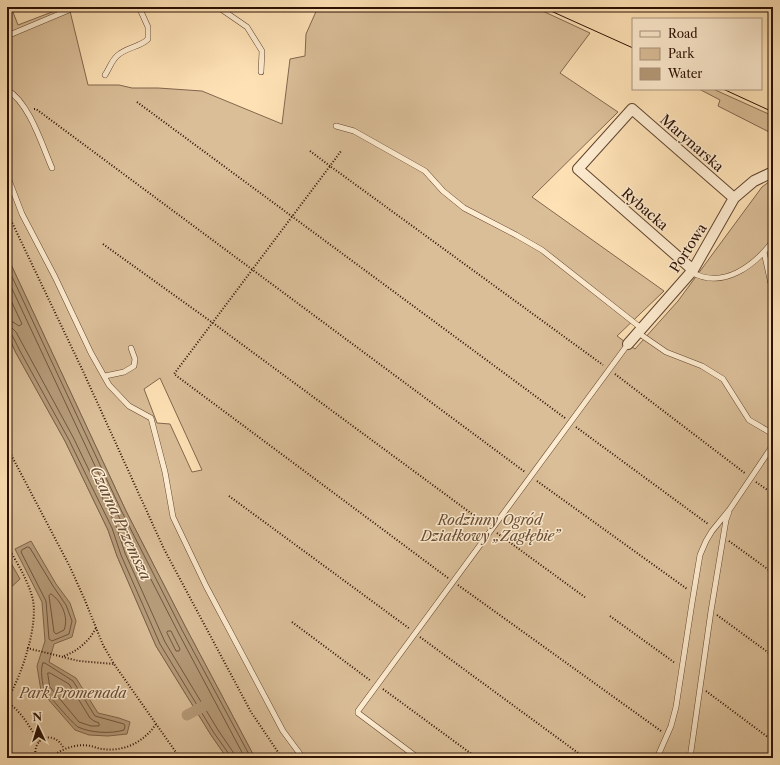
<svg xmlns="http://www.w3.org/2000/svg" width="780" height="765" font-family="'Libre Caslon Text',serif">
<rect width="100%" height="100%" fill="#fee2b6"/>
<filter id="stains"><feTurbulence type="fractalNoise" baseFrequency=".005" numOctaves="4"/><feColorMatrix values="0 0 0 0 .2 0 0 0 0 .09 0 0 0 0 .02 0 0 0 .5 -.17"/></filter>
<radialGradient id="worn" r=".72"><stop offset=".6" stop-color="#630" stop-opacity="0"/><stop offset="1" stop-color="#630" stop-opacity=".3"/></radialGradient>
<path fill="#dabe98" stroke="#82674e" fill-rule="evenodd" d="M7,7H11L18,25L65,7H69L88,85H119L132,88H158L202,91L282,124L290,59L305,56L306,34L318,7H534L590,33L560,73L618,112L532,197L664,291L617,336L635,349L678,301L762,187L770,181H773V758H255L186,628L126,511L7,256ZM160,378L202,470L192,472L170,424L157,423L144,389Z
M699,89H713L773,116V134L718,106L720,100Z
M7,333L16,353L65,441L108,530L117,556L156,646L211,735L227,758H7Z"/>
<path fill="#b69b79" stroke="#7e634a" d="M7,256L126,511L186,628L255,758H227L211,735L156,646L117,556L108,530L65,441L16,353L7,333Z
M31,541L56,584L70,603L76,621L72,637L54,644L49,662L76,678L98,713L119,718L130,722L127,734L108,736L89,735L75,730L41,691L37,666L45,641L42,602L15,549Z
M7,556L20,579L7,591Z"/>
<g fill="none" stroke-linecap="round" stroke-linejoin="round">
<path stroke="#70563e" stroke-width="1" d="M7,266L122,512L182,630L251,758
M7,278L118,515L178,632L245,758
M7,292L22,324L19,326L13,322H7
M7,328H12L16,332L73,437L116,526L125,553L165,642L218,730L233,752L235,758
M7,333L12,335L20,351L69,440L112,528L121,555L160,644L214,733L229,754L230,758
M28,547L30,548L53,586L66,605L72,621L69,634L52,641L49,639L46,601L21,552L22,550Z
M51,594C62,601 69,618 64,630L56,634L54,632L49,596Z
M168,631H171L180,649L179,651H176L167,633Z
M43,663H45L73,681L95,716L124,724L125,726L124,730C111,734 91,733 78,727C73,724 49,696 45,690C42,685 40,668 43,663Z
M48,673H50L69,684L90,718L94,721L99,723V726H91L79,722L50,687Z"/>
<path stroke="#b69b79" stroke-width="11" d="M187,715L206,705"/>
<g stroke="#604430" stroke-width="6">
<path id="lane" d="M218,7L247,27L262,51L261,72
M7,36L76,7
M105,75C109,69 112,60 117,56C126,47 141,47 148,39V27L139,7
M7,90C29,102 42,145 52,168
M336,126L354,131L425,171L443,191L464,208L516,235L542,250L641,328
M7,175L22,214L55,277L91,353L109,385L129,406L151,418L165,472L173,517L206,586L283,731L303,758
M764,252L773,293
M691,272C723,290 754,266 773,241
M637,332L666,352L702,366L723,379L749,420L773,434
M105,376L124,372L134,366L135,359L131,348
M418,758L358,713V711L628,344
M657,758L671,726L676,707L692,603L700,555L706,541L712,531L730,509L773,445
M690,758L711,611L726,520L729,512"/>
</g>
<g stroke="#604430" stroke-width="12">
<path id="street" d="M693,270L578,169L632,109L734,198
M628,344L693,270L734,198L754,181L773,172"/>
</g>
<path stroke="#2b1004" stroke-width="2" stroke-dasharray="1 2" stroke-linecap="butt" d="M770,7L773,10
M137,102L565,418
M34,109H36L525,472
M310,151L330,166L341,151
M7,212L82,369L164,549L251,712L282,758
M103,244L213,323L487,525
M615,374L746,474
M576,427L708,524
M7,447L69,565L84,598L103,645L114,664L180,758
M537,481L687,589
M756,482L773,494
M229,496L410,629
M497,533L586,598
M729,541L773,573
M7,546C17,562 27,579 32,596C40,623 21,677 7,700
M448,578L174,374L330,166L603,365
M458,585L661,731
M717,615L773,656
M610,616L675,663
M292,622L371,681
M420,637L585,758
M27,648L79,661L114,664
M64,656C78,651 89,641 96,628
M383,689L477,758
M706,691L773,741
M7,702C22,712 29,726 39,742
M7,757L21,758L35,755
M36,758C31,737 55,729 64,749
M50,758C61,749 76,743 91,746C95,747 99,749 103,749C124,752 144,742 156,724"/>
<use href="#lane" stroke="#feecd0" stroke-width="5"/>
<use href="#street" stroke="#feecd0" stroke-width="10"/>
<path stroke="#2b1004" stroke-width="1" d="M542,7L633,48
M723,89L773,112"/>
</g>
<g text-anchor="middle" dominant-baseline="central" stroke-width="3" stroke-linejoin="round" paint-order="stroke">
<g font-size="14" fill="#2b1004" stroke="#feecd0">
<text transform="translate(692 143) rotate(41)">Marynarska</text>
<text transform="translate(645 209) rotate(41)">Rybacka</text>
<text transform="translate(688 248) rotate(-57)">Portowa</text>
</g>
<g font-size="14" font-style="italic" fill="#684d38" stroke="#feecd0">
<text x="490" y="520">Rodzinny Ogród<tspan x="490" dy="16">Działkowy „Zagłębie”</tspan></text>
<text x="73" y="693">Park Promenada</text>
</g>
<g font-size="15" font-style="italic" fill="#634833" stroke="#feecd0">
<text transform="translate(121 523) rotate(65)">Czarna Przemsza</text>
</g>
</g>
<rect width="780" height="765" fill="none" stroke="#fee2b6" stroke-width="24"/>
<rect x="8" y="8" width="764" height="749" fill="none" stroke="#2b1004" stroke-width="2"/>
<rect x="12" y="12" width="756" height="741" fill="none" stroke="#2b1004"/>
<rect x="632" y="18" width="130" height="72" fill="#feecd0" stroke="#aa947e"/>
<rect x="640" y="31" width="20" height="6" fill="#feecd0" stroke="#aa947e"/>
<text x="668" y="38" font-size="12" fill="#2b1004">Road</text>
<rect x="640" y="48" width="20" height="12" fill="#dabe98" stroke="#aa947e"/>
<text x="668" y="58" font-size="12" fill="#2b1004">Park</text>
<rect x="640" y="68" width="20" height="12" fill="#b69b79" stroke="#aa947e"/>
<text x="668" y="78" font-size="12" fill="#2b1004">Water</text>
<g transform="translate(38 727) rotate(356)" stroke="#feecd0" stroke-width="3" paint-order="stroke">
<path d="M0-3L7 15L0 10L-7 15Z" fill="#2b1004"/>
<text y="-6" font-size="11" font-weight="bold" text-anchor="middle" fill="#2b1004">N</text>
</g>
<rect width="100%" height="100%" filter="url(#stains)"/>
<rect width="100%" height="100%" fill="url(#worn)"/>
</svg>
